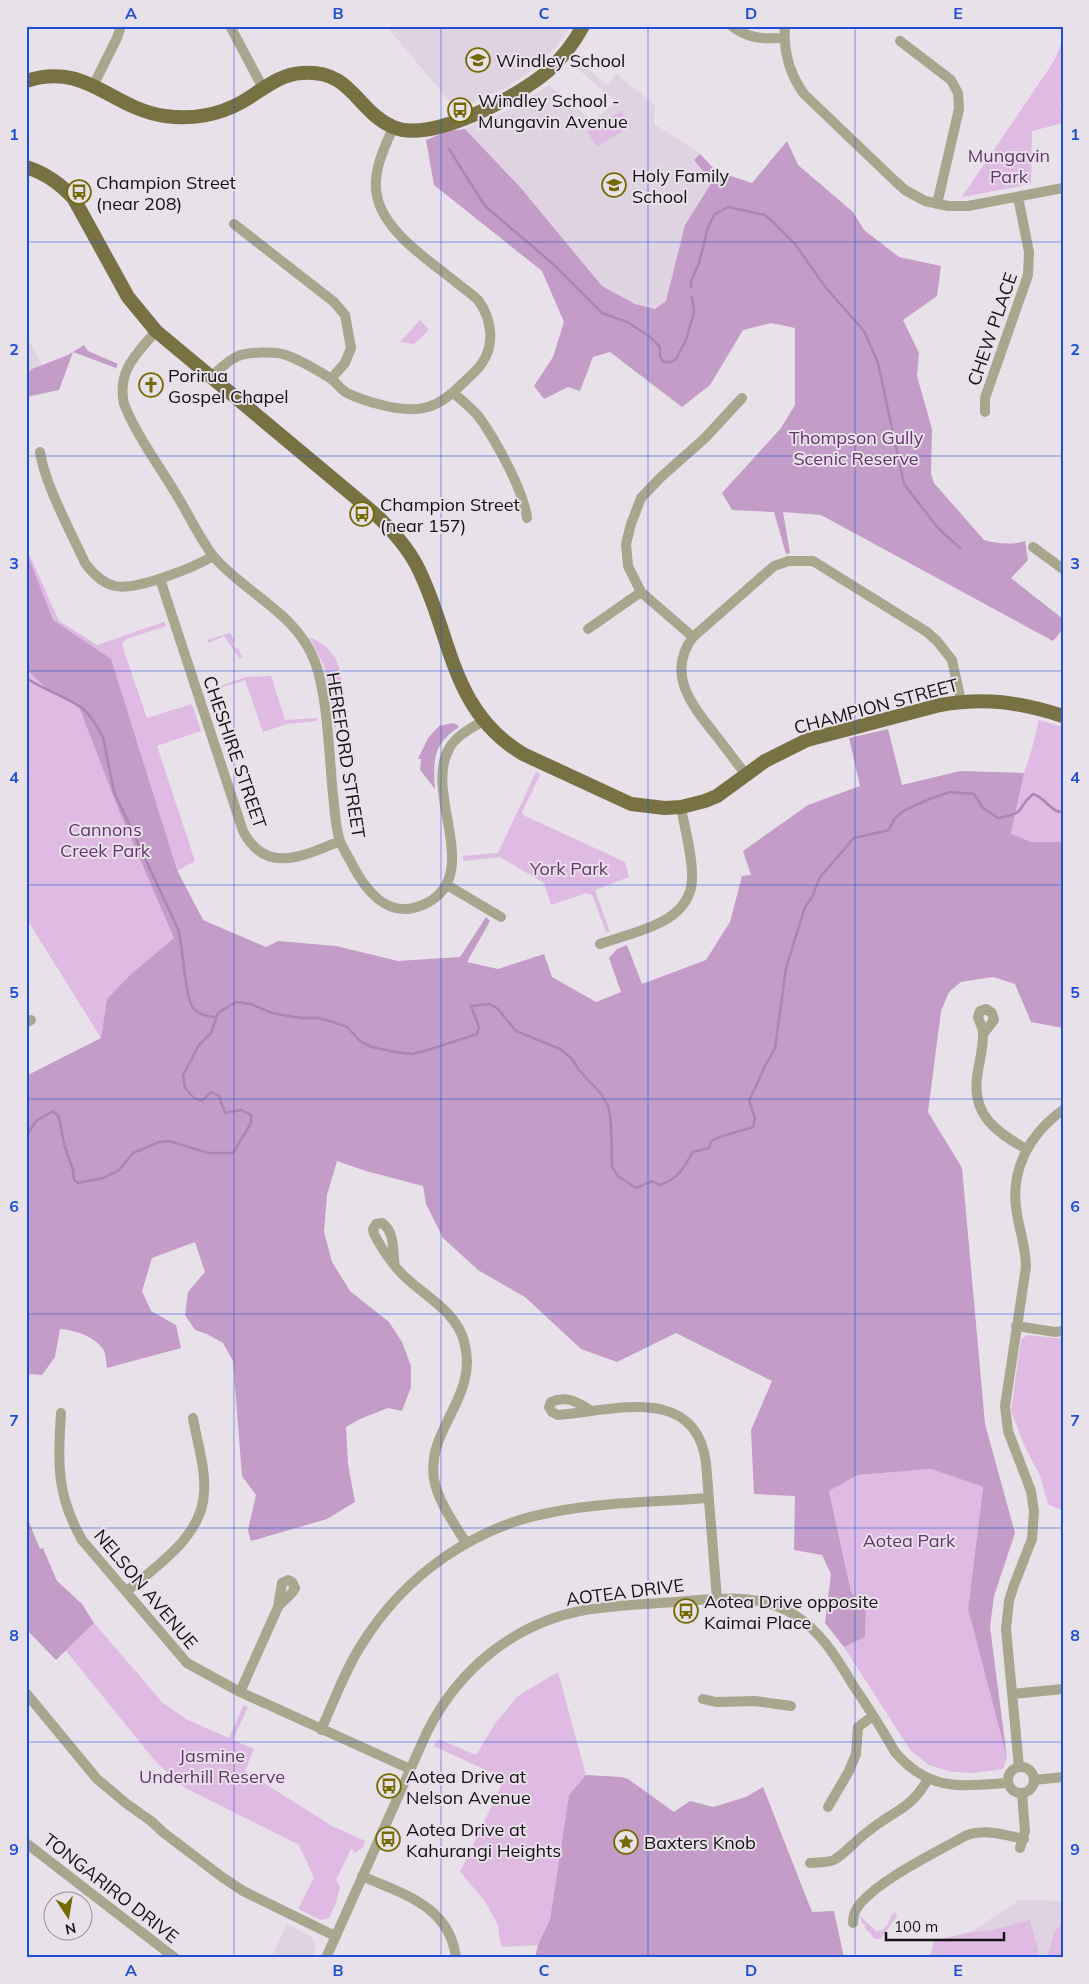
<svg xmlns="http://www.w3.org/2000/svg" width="1089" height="1984" font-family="Mulish,sans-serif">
<rect width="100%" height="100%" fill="#e9e1ea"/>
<path fill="#dfd2e1" d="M386,26H570L557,46L528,73L509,86L457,110Z
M575,58L607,85L616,74L655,105L654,124L698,152L700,154L694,160L712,182L685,225L666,301L655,309L635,304L602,286L520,187L465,129L511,109L549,85L594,123L599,116L616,102L571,63Z
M26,335L42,365L26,374Z
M1019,1900L1063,1901V1958H930L934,1941L971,1932Z
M287,1924L312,1937L316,1948L312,1958H271Z"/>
<path fill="#dfbae3" d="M1063,40V102L1060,103L1063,123L1032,131L1031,184L962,197L1054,61Z
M621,111L631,126L597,147L587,132Z
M420,320L429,330L414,344L400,342Z
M26,547L59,621L97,645L164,622L166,626L126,639L122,645L147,718L192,704L201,731L157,746L195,861L177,871L203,920L174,938L131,974L107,999L101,1038L26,918Z
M230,633L235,642L232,644L235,649L238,648L242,657L240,659L224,636L209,643L207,640Z
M309,637C353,655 342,695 335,732L330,691L324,666Z
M271,676L285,720L317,718V721L287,724L263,732L245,680L206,692V691L246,677Z
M1039,720L1063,727V842H1031L1011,835L1024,773L1031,752Z
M536,772L540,775L522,812L523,815L625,862L629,877L595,890L610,932H606L592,895L586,893L551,905L544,883L500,857L463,861V856L498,853Z
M1027,1335L1063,1339V1511L1048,1504L1040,1476L1025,1447L1011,1411L1021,1340Z
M931,1469L983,1487L968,1609L1007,1758L1003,1769L974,1773L952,1772L929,1765L911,1751L844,1647L865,1637L866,1611L851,1592L829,1491L858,1475Z
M94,1623L163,1703L186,1719L229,1738L243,1706L248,1707L233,1740L254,1749L245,1771L332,1826L365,1841L363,1847L355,1853L351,1849L336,1880L340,1887L336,1903L329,1918L321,1920L298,1909L314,1878L299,1845L185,1788L156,1762L66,1651Z
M558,1672L586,1775L569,1795L550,1919L538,1945L501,1947L498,1925L484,1900L460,1872L501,1786L496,1775L434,1746L438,1739L476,1755L496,1722L518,1696Z
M895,1912L897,1916L881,1939H875L864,1927L866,1925L862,1924L860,1916L877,1932L879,1930L881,1931L889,1924L888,1922L891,1919L890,1917Z
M1030,1920L1040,1958H930L934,1941L971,1932L989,1931Z
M1063,1922V1950L1060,1958H1047L1055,1931Z"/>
<path fill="#c39cc8" d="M465,129L520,187L602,286L635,304L655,309L666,301L685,225L712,182L694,160L700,154L716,171L752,183L787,141L798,165L853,212L864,230L899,257L941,266L937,296L903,320L919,353L917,376L932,429L931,474L934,483L984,540C996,544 1012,545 1025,541L1028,560L1011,578L1063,619V629L1053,641L821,515L783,512L790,553L786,554L774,512L732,510L722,493L781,428L795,405V328L771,323L743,330L710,385L682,407L610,352L593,357L580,391L568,387L544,399L534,386L553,357L564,322L542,271L434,185L426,140L448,131Z
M84,345L88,351L118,364L116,368L73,352L59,390L26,397V374L32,369L68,355Z
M26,551L53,620L111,659L177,870L203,920L266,947L278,941L336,946L398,961L460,957L486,917L490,921L467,962L498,969L544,954L552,977L596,1002L621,992L609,958L617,949L627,945L642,984L706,960L730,922L742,876L751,875L743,851L808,805L860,786L849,738L888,729L902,785L960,771L1024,773L1011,834L1031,842H1063V1028L1031,1022L1015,984L993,977L961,982L949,992L941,1011L928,1112L962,1168L985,1424L1015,1533L994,1596L990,1627L1007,1758L968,1609L983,1487L931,1469L858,1475L829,1491L851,1592L866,1611L865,1637L844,1647L825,1623L831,1574L822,1555L794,1550L795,1496L754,1494L751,1430L772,1381L676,1333L617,1362L581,1349L525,1297L478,1270L443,1238L426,1204L423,1186L366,1171L337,1161L327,1195L324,1232L332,1262L350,1291L389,1322L402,1342L411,1366V1387L402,1411L388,1408L360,1419L346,1427L348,1464L355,1502L327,1519L251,1541L248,1530L256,1495L242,1476L233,1361L223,1343L207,1334L195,1330L185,1315L188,1292L205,1272L195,1242L152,1258L142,1291L151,1311L176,1325L181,1348L107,1368C106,1362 106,1354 103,1349C94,1336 74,1330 60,1329L55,1357L42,1375L26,1374V1076L101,1038L107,999L131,974L174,938L118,808L78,704L46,688L26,669Z
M452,723L456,724L459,727C433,744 433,760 435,789L420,770L421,759H418L428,738L439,726Z
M26,1515L40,1549L43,1548L57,1581L82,1604L94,1623L56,1660L26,1629Z
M586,1775L621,1777L628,1779L674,1812L690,1801L713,1807L746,1797L763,1787L812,1912L834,1911L844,1958H535L538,1945L550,1919L569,1795Z"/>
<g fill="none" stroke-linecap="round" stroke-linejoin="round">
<path stroke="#ac86b1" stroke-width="2.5" d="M449,149L485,206L552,263L602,313L627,322L649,336L660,347V356L663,362H671L676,359L686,340L694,313L692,297
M691,287V281L699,263L708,227L715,214L728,207L765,215L772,221L795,244L826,288L864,331L878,363L904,484L938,528L960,548
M26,678C44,690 65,696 82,708C90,714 98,728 103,737L114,792L178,929C183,945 185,1001 194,1009C198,1014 209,1017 216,1017
M26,1137L36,1121L53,1111L59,1117L64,1144L73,1170L74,1180L78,1183L103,1178L114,1173L119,1170L133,1153L159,1142L169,1141L208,1153H233L251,1123V1115L241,1110L225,1113L219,1096L211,1092L202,1101L194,1098L185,1088L183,1075L199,1045L211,1033L218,1013L236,1002L251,1004L272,1013L300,1018H318L333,1022L347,1027L361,1042L372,1047L395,1052L412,1054L425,1051L477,1034L479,1027L471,1006L490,1004L498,1009L516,1031L560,1049L572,1059L579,1070L602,1095L609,1108L611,1126L612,1167L619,1177L636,1188L652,1181L660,1185C681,1177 682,1169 693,1152L709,1148L711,1141C724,1134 739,1132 753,1127L755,1118L749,1101L765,1066L775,1048L786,968L805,907L812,897L820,877L854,838L889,830L894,819L905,810L932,798L950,792L974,794L983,808L998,818C1028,813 1015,809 1033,794C1044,797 1048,808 1059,812L1063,810"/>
<path stroke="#a8a68d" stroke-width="10" d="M230,26L263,88
M732,26C748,39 764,39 784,38
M785,26C783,52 789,73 804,94L895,181L905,190L925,201L948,206H968L1063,188
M900,41L951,80L958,93L959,109L937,204
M93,86L117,38L121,26
M234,224L334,302L345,315L351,348L345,363L331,379
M156,331C136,355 117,370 124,404C136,435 162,470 179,499C190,517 201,541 214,557C246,594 297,613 315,662C328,698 329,756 333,795C335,810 335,827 340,841C343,849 348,856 352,864C367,893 390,922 427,903C484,873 422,792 450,747C457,735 472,728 483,721
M211,377C219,370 227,361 238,356C248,352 276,351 286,355C300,360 317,370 330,378C336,382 340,389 347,393C359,399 373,403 386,406C421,414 439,408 464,382C470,376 478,370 482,363C495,344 492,319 478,300C472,294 464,289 457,283C430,261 384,232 377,196C372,173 384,148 393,128
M454,393C462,401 472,408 479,417C495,439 524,491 527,518
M985,412V398L1028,275L1029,252L1018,197
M40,452C45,485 71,532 85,563C93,574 102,583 115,586C136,591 195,567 213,556
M1033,547L1063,569
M160,579L243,831C266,876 305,855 340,841
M588,629L641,592
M693,637L641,592L628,566L626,544L631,524L641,498L661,477L705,438L742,398
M747,776C736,762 725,747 714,733C691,704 666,673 693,637L774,566L789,561H813L927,632L937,641L952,660L961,701
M447,885L501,917
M600,944C633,932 690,924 692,880C693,856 685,831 681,807
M26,1022L31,1020
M984,1033L994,1020L992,1013L986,1009L980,1011L978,1017C979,1022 984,1029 983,1035C983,1049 979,1063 977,1077C972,1116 997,1132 1026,1149
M395,1266C392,1251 396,1233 382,1223L376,1224L373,1229L374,1234C382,1249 391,1263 403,1275C423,1295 456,1311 464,1341C480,1397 426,1428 434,1479C438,1502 454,1523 466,1543
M1016,1326L1055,1332L1063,1331
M591,1411C578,1402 566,1395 551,1402L549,1407L552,1412L558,1415C612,1411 696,1383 706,1463L717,1599
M61,1413C58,1464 56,1494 82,1540L187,1663L240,1692L410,1769
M126,1592C156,1566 202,1537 204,1493C206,1469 197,1442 193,1418
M240,1692L278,1607L282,1583L288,1580L292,1582L295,1588C292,1595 283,1600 278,1607
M26,1693L97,1779L127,1804L151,1821L164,1833L222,1877L243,1891L335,1936
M1012,1694L1063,1689
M703,1699L716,1702L755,1701L791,1706
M321,1730C334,1701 345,1670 362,1644C404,1576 474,1526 553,1512C604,1502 657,1502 708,1498
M1019,1767L1006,1629L1009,1601L1014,1585L1032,1539L1034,1511L1031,1491L1008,1431L1005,1406L1026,1267C1026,1248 1020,1232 1017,1214C1009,1172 1029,1134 1063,1110
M1008 1780a13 13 0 1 1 26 0a13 13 0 1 1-26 0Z
M1034,1780L1063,1777
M828,1807L849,1771L856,1754L858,1727L873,1716
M26,1843L175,1958
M1020,1848L1025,1831L1022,1793
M810,1863C818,1862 827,1863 834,1860C847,1852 857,1839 870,1830C895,1810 911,1809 928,1779
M362,1876C403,1894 450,1906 456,1958
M853,1923C853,1917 854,1913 857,1908C874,1882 937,1852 965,1836C985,1828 1004,1835 1024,1839
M326,1958L427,1732C459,1669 514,1623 585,1610C614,1605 645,1604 675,1602C715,1599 757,1592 793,1614C821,1631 836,1657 853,1685C868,1707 882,1729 895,1752C929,1792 961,1786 1008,1783"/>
<path stroke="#777144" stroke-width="14" d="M26,81C86,61 110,108 165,116C191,120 219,115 242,102C261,91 279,74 302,73C352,69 356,111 393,127C431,144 519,96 548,71C562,58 574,43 583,26
M26,167C45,173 61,184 74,199L128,297L156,331L374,513C391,529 406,545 417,566C452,634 449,710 523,754L631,804L665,808L681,807L705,801L717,796L765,761L807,740L940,705C985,697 1019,702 1063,716"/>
</g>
<path fill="none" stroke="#1d4ed8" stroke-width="1" stroke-opacity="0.55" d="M234,26V1958M441,26V1958M648,26V1958M855,26V1958M26,242H1063M26,456H1063M26,671H1063M26,885H1063M26,1099H1063M26,1314H1063M26,1528H1063M26,1742H1063"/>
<defs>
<g id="school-ring" transform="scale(1.25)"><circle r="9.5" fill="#e9e1ea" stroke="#756901" stroke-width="1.5"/><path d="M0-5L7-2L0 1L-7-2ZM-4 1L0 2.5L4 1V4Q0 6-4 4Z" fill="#756901"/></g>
<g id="bus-ring" transform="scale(1.25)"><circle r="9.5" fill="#e9e1ea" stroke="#756901" stroke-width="1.5"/><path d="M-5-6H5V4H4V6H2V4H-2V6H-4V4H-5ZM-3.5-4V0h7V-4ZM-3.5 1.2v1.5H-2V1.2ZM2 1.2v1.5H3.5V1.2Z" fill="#756901"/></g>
<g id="church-ring" transform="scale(1.25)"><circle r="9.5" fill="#e9e1ea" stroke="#756901" stroke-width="1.5"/><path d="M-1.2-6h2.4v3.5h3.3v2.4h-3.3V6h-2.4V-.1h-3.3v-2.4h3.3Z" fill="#756901"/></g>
<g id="sight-ring" transform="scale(1.25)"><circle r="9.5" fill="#e9e1ea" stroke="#756901" stroke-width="1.5"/><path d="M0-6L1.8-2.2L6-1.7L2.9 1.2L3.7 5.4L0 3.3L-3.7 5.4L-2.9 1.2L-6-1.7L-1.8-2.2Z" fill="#756901"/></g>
</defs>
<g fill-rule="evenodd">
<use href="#school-ring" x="478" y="60"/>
<use href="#bus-ring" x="460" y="110"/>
<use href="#school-ring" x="614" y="185"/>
<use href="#bus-ring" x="79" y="192"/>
<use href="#church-ring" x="151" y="385"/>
<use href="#bus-ring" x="362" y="514"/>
<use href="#bus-ring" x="686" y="1611"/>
<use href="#bus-ring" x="389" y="1786"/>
<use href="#bus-ring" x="388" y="1839"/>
<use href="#sight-ring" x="626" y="1842"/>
</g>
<g text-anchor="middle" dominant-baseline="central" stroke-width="4" stroke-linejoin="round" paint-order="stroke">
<g font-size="18" fill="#131114" stroke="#e9e1ea" text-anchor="start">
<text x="496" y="60">Windley School</text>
<text x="478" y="100">Windley School -<tspan x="478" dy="21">Mungavin Avenue</tspan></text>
<text x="632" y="175">Holy Family<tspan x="632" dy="21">School</tspan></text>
<text x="96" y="182">Champion Street<tspan x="96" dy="21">(near 208)</tspan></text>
<text x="168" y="375">Porirua<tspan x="168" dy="21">Gospel Chapel</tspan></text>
<text x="380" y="504">Champion Street<tspan x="380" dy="21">(near 157)</tspan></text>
<text x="704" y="1601">Aotea Drive opposite<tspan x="704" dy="21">Kaimai Place</tspan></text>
<text x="406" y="1776">Aotea Drive at<tspan x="406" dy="21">Nelson Avenue</tspan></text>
<text x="406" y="1829">Aotea Drive at<tspan x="406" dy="21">Kahurangi Heights</tspan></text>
<text x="644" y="1842">Baxters Knob</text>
</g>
<g font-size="18" fill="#64346c" stroke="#e9e1ea">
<text x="1009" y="155">Mungavin<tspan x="1009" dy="21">Park</tspan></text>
<text x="856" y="437">Thompson Gully<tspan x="856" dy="21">Scenic Reserve</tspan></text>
<text x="105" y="829">Cannons<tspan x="105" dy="21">Creek Park</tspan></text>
<text x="569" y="868">York Park</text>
<text x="909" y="1540">Aotea Park</text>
<text x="212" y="1755">Jasmine<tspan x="212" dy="21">Underhill Reserve</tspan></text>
</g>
<g font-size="18" fill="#131114" stroke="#e9e1ea">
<text transform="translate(992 329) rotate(-71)">CHEW PLACE</text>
<text transform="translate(876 706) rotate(-15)">CHAMPION STREET</text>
<text transform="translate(235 752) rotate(71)">CHESHIRE STREET</text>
<text transform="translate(346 755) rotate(81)">HEREFORD STREET</text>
<text transform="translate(146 1589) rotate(50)">NELSON AVENUE</text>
<text transform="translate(625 1592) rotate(-7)">AOTEA DRIVE</text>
<text transform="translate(111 1888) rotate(38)">TONGARIRO DRIVE</text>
</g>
</g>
<rect width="1089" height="1984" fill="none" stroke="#e9e1ea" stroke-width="55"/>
<g transform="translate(68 1916) rotate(168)"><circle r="24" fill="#e9e1ea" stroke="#938e94"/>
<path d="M0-4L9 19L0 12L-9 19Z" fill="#756901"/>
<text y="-8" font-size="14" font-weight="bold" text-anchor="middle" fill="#131114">N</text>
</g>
<path d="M886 1932v8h118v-8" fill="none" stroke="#131114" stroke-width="2.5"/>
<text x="894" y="1932" font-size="15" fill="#131114" stroke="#e9e1ea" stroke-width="4" paint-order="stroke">100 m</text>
<rect x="28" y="28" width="1034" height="1928" fill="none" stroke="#1d4ed8" stroke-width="2"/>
<g font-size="16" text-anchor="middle" font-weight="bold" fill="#1d4ed8">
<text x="131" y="19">A</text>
<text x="338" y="19">B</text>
<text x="544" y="19">C</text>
<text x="751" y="19">D</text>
<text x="958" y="19">E</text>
<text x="14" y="140">1</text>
<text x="1075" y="140">1</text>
<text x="14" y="355">2</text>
<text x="1075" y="355">2</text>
<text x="14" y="569">3</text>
<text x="1075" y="569">3</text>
<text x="14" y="783">4</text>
<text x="1075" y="783">4</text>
<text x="14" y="998">5</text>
<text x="1075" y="998">5</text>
<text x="14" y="1212">6</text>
<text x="1075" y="1212">6</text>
<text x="14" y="1426">7</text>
<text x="1075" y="1426">7</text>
<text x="14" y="1641">8</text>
<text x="1075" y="1641">8</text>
<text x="14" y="1855">9</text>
<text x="1075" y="1855">9</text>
<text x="131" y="1976">A</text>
<text x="338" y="1976">B</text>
<text x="544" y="1976">C</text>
<text x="751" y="1976">D</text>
<text x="958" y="1976">E</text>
</g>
</svg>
